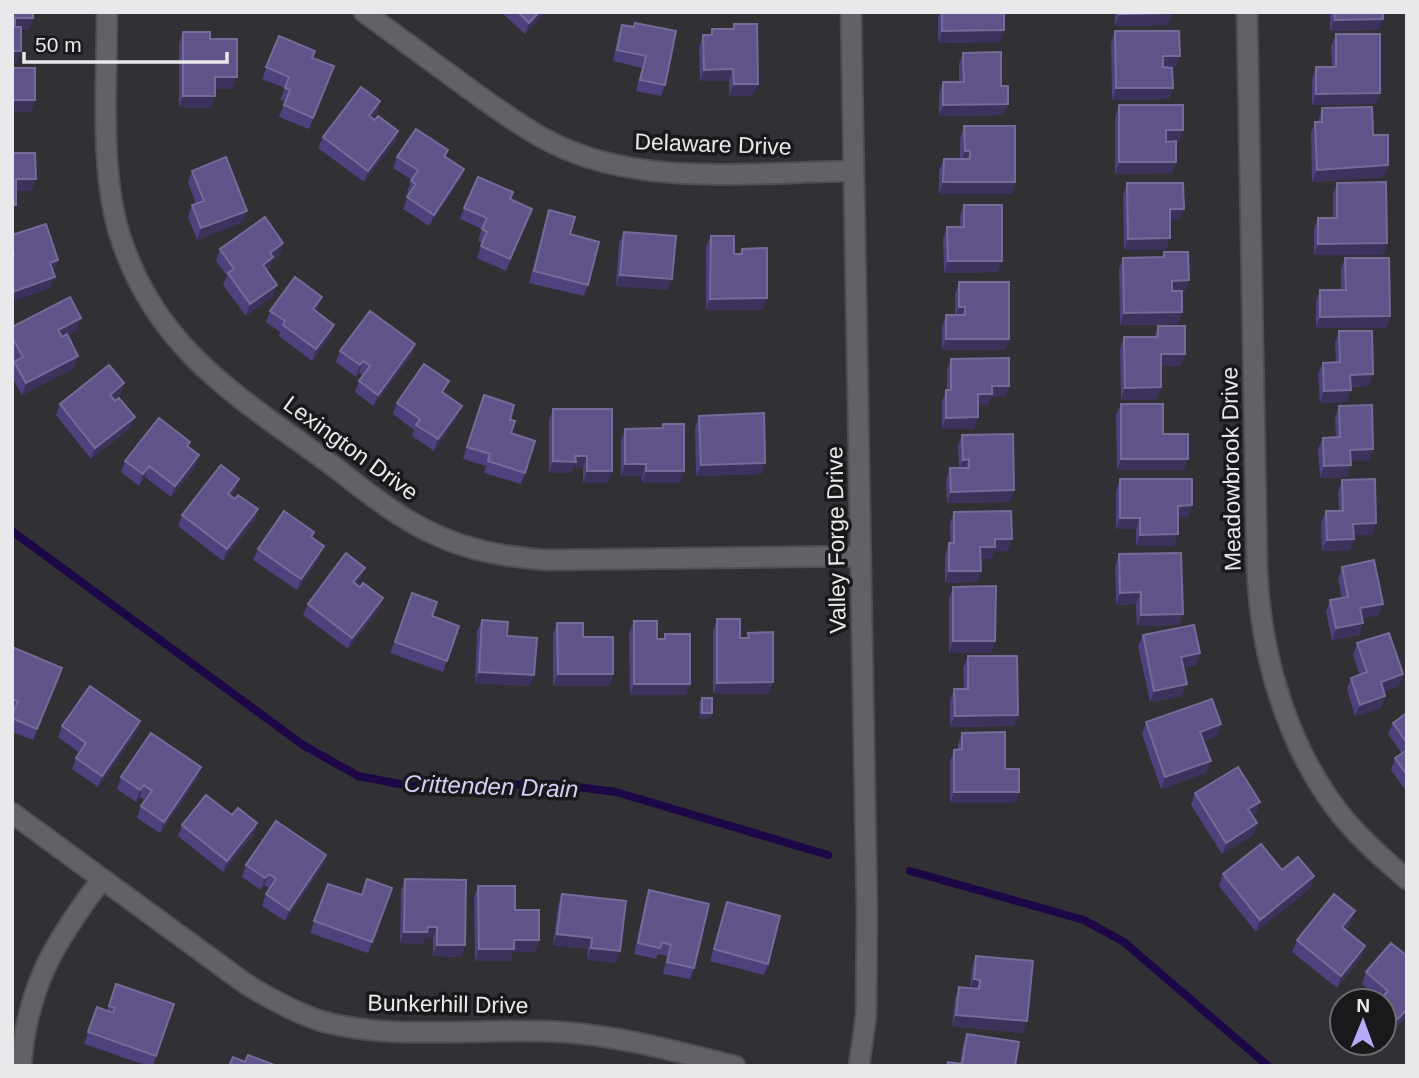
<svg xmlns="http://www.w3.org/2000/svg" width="1419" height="1078" font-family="Helvetica,sans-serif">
<rect width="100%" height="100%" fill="#313034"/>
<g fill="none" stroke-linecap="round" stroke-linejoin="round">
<path stroke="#1e0747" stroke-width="8" d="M12,531L303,745L358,776L410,786L553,784L616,792L828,855
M910,871L1084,920L1124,942L1268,1066"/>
<g stroke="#4f4e52" stroke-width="23">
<path id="minor" d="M107,12C107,82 99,173 121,239C158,351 239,397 329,463C362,488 396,517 434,534C470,551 507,557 546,560L861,556
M364,12C400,38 436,65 472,91C506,115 539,140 578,154C663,185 764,172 854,171
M851,12L867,913L866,1016L859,1066
M1247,12L1257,567C1260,655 1288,751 1345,820C1364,842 1385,861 1407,879
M12,813L246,984C269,998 292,1011 318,1020C389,1042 486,1027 562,1032C621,1036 678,1052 735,1066
M21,1066C27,986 55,941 102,879"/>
</g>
<use href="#minor" stroke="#626165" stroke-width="19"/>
</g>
<path fill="#4f417d" d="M501,12H545L525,34Z
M940,12H1004V30L1000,42L938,43V18Z
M1115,12H1172L1168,25L1115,26Z
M1330,12H1383L1379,30L1330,31Z
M635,23L665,85L661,96L636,91L642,68L613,61L618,36L622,25L633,27Z
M734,24L758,84L753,95L729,96V81H700L699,47L703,35H710L712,29H732Z
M1115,31L1180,56L1175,67H1168L1173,88L1169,99L1112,100L1111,43Z
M183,32L210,39L233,89H215V96L211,108L179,107V44Z
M1336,34L1376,104L1312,105V79L1316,67H1332L1331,46Z
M279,36L312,58L334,66L309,129L279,117L285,101L280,100L285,88L262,79Z
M963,53L1001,86L1004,115L939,116V93L943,82H959V64Z
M380,101L376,113L372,118L398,131L394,143L364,182L318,148L323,137Z
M1119,105L1183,130L1179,142H1176V162L1172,173L1115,174V117Z
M1322,108L1373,135L1384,177L1312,182L1311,133L1315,122H1318Z
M964,126L1015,182L1011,194H939V170L944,159H960V138Z
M448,150L446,157L464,169L460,180L429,226L403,209L409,194L407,192L412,180L393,168L397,157Z
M192,171L243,222L197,240L188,217L192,205L196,204L188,182Z
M1127,183L1184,209L1179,220H1170L1166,250H1124L1123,195Z
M1337,183L1387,243L1383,255H1314V229L1318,218H1333V194Z
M510,199L532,209L506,271L477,258L482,243L478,241L482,229L460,219L464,208Z
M964,205L1002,261L998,272L944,273L943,239L947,227H960V216Z
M549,210L570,234L588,285L584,296L529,283L545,222Z
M624,232L668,290L616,286L619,243Z
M711,236L734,254H740L742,249L763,310H706V247Z
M283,243L279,255L272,260L269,269L267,270L277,285L273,296L246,316L223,285L227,276L216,261L220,249Z
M1164,252L1185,291L1182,292V312L1178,324L1120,325L1119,269L1123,258L1162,257Z
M1345,258L1390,316L1386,328H1316V301L1320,290H1341V269Z
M959,282L1009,339L1005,350H942V327L946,315H955V294Z
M318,308L316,311L334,325L330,336L312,361L279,336L280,332L266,322L270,311Z
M1158,326L1181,366H1161L1157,399L1121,400L1120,349L1124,337H1154Z
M12,327L77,330L67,335L74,368L22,395L12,377V368L15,361L12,357Z
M1339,331L1369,386L1351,387L1347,402L1320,403L1318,374L1323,363L1336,362L1335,343Z
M415,344L411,356L373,406L355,392L359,381L363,375L359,373L356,377L336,362L340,351Z
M951,359L1009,386L1005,397H991L988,405H978L974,429H942V401L946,390H947V370Z
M124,383L120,395L114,400L135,417L130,428L91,459L56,415L60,404Z
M444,393L457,417L434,451L412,436L414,430L393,414L397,403Z
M1121,404L1184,470H1117L1116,415Z
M480,406L510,420L511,433L525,473L521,484L484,473L486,466L463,459Z
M1339,406L1373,449L1369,461H1351L1347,477L1320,478L1318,449L1323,438L1336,437L1335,418Z
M553,409L608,483H583V467H574L571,473H549V420Z
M699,416L765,463L761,474L696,476L695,427Z
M663,424L684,471L680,483H642V476H621V440L625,429L662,428Z
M962,435L1014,490L1010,502L947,503L946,480L950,468H959L958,446Z
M190,442L188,447L195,467L171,497L145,477L139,486L121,472L125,461Z
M239,479L235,491L231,496L258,509L254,521L223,561L178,526L182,515Z
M1120,479L1192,505L1188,517H1178L1174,546H1136V529H1116V491Z
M1342,480L1372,535H1354L1350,550L1322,551L1321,523L1326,511H1339L1338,492Z
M954,512L1008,551H994L991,559H981V571L977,582L945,583V555L949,543H950V523Z
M314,532L312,538L319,558L297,590L253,560L258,549Z
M1119,554L1183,614L1179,625L1137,626L1136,604L1116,605L1115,566Z
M1342,567L1383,604L1379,615L1362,618L1359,635L1332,640L1326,612L1330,600L1342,598L1338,579Z
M360,579L356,585L360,587L383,598L379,609L348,649L303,615L308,604Z
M953,587L991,653H949V598Z
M412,593L432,616L459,626L443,672L390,653Z
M717,619L740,638H746L748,633L769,694H713V631Z
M482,620L507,636L534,675L530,686L475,683L477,631Z
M634,621L657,639H663L665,634L686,695H630L629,633Z
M557,623L613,674L609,686H553V634Z
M1143,635L1200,653L1196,665L1183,667L1182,696L1150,702L1138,646Z
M1357,643L1403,674L1399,686L1384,691L1385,696L1381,708L1355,716L1347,689L1351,678L1360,675L1353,655Z
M12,647L58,680L33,740L12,732V715L13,712H12Z
M968,656L1018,715L1014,726L950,727V701L954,689H964L963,668Z
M702,698L712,713L710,718L700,719L699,703Z
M1407,713V792L1391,770L1395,758L1402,754L1388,734L1393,723Z
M140,721L136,733L98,787L72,769L76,758L80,753L58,737L62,726Z
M1146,722L1221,724L1217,736L1203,741L1206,773L1161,789L1142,734Z
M962,733L1019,792L1015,803H950V761L954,750L958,749V744Z
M121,777L197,779L160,833L137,818L141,806L145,801L140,797L136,802L117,789Z
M1195,793L1256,813L1252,816L1257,823L1253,835L1222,854L1191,805Z
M232,815L257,823L253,835L223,872L178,836L182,825Z
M326,855L322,867L285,921L262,906L266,894L270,889L264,885L261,890L242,877L246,865Z
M1282,870L1314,876L1310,888L1256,932L1219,886L1223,874Z
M405,879L465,945L461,957L433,956V938H425L423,944L400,943L401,890Z
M328,884L362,895L392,888L368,953L310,933Z
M478,886L515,910L539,940L535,952H513L510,961H475L474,898Z
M649,890L694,968L690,979L663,974L667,956L658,954L656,959L634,954L645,902Z
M562,894L620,951L616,963L587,960L588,949L553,945L558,905Z
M727,902L768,964L764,975L710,961Z
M1351,923L1346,930L1365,946L1361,957L1337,988L1292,952L1297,940Z
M976,956L1023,1033L952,1026L955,999L959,987L970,988L972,967Z
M1407,956V1016L1394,1030L1384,1021V1001L1380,999L1362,984L1366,972Z
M116,984L156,1056L153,1066H148L84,1044L97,1007L107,1011Z
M967,1034L1015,1066H947L948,1062L960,1064L963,1045Z"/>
<path fill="#3c325b" d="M539,12H545L525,34L529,23Z
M1172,13L1168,25L1115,26L1119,14Z
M15,18H33L29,30H12Z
M1383,19L1379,30L1330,31L1335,20Z
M1004,30L1000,42L938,43L942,31Z
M12,51H21L16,63H12Z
M1163,56H1180L1175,67L1159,68Z
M733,69L729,81H700L704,70Z
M215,77H237L233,89H211Z
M734,84H758L753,95L729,96Z
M1116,88H1173L1169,99L1112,100Z
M1380,93L1376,104L1312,105L1316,94Z
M183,96H215L211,108L179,107Z
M12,100H35L31,112H12Z
M380,101L376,113L365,127L369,116Z
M1008,104L1004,115L939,116L943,105Z
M1166,130H1183L1179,142H1162Z
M398,131L394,143L364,182L368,171Z
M965,151H970L966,162L961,163Z
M1119,162H1176L1172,173L1115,174Z
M1388,165L1384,177L1312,182L1317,170Z
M464,169L460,180L429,226L434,215Z
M16,179H36L31,191H12Z
M943,182H1015L1011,194H939Z
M1170,209H1184L1179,220H1165Z
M247,211L243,222L197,240L201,228Z
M1170,238L1166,250H1124L1128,239Z
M283,243L279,255L272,260L269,269L259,276L263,265L270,253Z
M1387,243L1383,255H1314L1318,244Z
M58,260L54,271L45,274L50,263Z
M948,261H1002L998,272L944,273Z
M620,275L672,279L668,290L616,286Z
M55,277L50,288L12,302V292Z
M1189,280L1185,291L1168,292L1172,281Z
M277,285L273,296L246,316L250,304Z
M322,297L318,308L309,321L313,309Z
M767,298L763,310H706L710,299Z
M959,307H965L960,319H955Z
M1182,312L1178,324L1120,325L1124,313Z
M1390,316L1386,328H1316L1320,317Z
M81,318L77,330L54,341L58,330Z
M334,325L330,336L312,361L316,349Z
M946,339H1009L1005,350H942Z
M415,344L411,356L373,406L378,395Z
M1161,354H1185L1181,366H1157Z
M78,356L74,368L22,395L26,383Z
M363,361L359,373L356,377L360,365Z
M1373,374L1369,386L1346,387L1350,375Z
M124,383L120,395L105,406L110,395Z
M992,386H1009L1005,397H991L988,405H974L978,394Z
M1161,387L1157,399L1121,400L1125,388Z
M1351,390L1347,402L1320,403L1324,391Z
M462,406L457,417L434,451L438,439Z
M135,417L130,428L91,459L95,448Z
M978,417L974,429H942L946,418Z
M1373,449L1369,461H1346L1350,450Z
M199,455L195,467L171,497L175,486Z
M575,456H587L583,467H574L571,473H549L553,461Z
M969,459L964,471H959L963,460Z
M1121,459H1188L1184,470H1117Z
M765,463L761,474L696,476L701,465Z
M625,464H646L642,476H621Z
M1351,465L1347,477L1320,478L1324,466Z
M149,466L145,477L139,486L143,474Z
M587,471H612L608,483H583Z
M646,471H684L680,483H642Z
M239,479L235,491L224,505L228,494Z
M1014,490L1010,502L947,503L951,492Z
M1192,505L1188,517H1174L1178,506Z
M258,509L254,521L223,561L227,549Z
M1120,518H1140L1136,529H1116Z
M1376,523L1372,535H1349L1353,524Z
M1178,534L1174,546H1136L1140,535Z
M995,539H1012L1008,551H994L991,559H976L980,547Z
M1354,539L1350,550L1322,551L1327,540Z
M324,546L319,558L297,590L301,579Z
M365,568L360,579L349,594L353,582Z
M949,571H981L977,582L945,583Z
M1141,592L1136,604L1116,605L1120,593Z
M383,598L379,609L348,649L352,638Z
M1383,604L1379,615L1355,620L1360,608Z
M1183,614L1179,625L1137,626L1141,615Z
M1363,623L1359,635L1332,640L1336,628Z
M953,641H995L991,653H949Z
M1200,653L1196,665L1177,669L1181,657Z
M479,672L534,675L530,686L475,683Z
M558,674H613L609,686H553Z
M1403,674L1399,686L1377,693L1381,682Z
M773,682L769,694H713L717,683Z
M634,684H690L686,695H630Z
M1187,684L1182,696L1150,702L1154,691Z
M1385,696L1381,708L1355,716L1360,705Z
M702,713H712L710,718L700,719Z
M1018,715L1014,726L950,727L955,716Z
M140,721L136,733L98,787L102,776Z
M1221,724L1217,736L1196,743L1200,732Z
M1211,761L1206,773L1161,789L1165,777Z
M201,767L197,779L160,833L164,822Z
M144,785L140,797L136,802L140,790Z
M954,792H1019L1015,803H950Z
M1260,802L1256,813L1244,821L1248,809Z
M257,823L253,835L223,872L227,861Z
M1257,823L1253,835L1222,854L1226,843Z
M326,855L322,867L285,921L289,910Z
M269,874L264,885L261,890L265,878Z
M1314,876L1310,888L1256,932L1260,920Z
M1355,911L1351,923L1338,939L1342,927Z
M428,927H437L433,938H425L423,944L400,943L404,932Z
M557,934L592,938L588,949L553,945Z
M514,940H539L535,952H513L510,961H475L479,949Z
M437,945H465L461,957L433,956Z
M1365,946L1361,957L1337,988L1341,976Z
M591,948L620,951L616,963L587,960Z
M974,979L980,980L976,991H969Z
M1407,1009V1016L1394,1030L1398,1019Z
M956,1015L1027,1021L1023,1033L952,1026Z"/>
<path fill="#5f5389" stroke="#756a98" stroke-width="2" d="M12,12H33V18H15V27H21V51H12Z
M518,12H539L529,23Z
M942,12H1004V30L942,31Z
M1119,12H1172V13L1119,14Z
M1334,12H1383V19L1335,20Z
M635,23L676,31L665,85L640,80L646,56L617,50L622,25L634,27Z
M734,24H757L758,84H734L733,69L704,70L703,35H712V29H734Z
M1115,31H1179L1180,56H1163V67L1172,68L1173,88H1116Z
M183,32H210V39H237V77H215V96H183Z
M1336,34H1380V93L1316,94V67H1336Z
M279,36L315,51L312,58L334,66L313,118L284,105L290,90L285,88L289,77L266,67Z
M1001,52V86H1008V104L943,105V82H964L963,53Z
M12,68H35V100H12Z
M361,87L380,101L369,116L375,120L378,116L398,131L368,171L323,137Z
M1119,105H1183V130H1166V142L1176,141V162H1119Z
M1372,107L1373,135H1388V165L1317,170L1315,122H1322V108Z
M964,126H1015V182H943L944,159H970V151H965Z
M416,129L448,150L444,156L464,169L434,215L407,197L416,184L411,181L418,170L397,157Z
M12,153H35L36,179H16V205H12Z
M226,157L247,211L201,228L192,205L204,201L192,171Z
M478,177L513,192L510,199L532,209L510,259L481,246L487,232L482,229L487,218L464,208Z
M1386,182L1387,243L1318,244V218H1337V183Z
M1127,183H1183L1184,209H1170V238L1128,239Z
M964,205H1002V261H948L947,227H964Z
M549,210L575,217L570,234L599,242L588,285L534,271Z
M265,217L283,243L270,253L273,257L263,265L277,285L250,304L228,273L234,269L220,249Z
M46,224L58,260L50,263L55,277L12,292V256L14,255L12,249V235Z
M624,232L676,236L672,279L620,275Z
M711,236H734V254H742V249L767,248V298L710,299Z
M1164,252H1188L1189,280L1172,281V291H1182V312L1124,313L1123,258L1164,257Z
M1345,258H1389L1390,316L1320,317V290H1346Z
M295,277L322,297L313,309L334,325L316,349L283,325L285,321L270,311Z
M959,282H1009V339H946V315H965V307H959Z
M70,297L81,318L58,330L62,337L67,334L78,356L26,383L14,362L23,357L12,337V327Z
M370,311L415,344L378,395L359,381L370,366L363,361L360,365L340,351Z
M1158,326H1185V354H1161V387L1125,388L1124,337H1158Z
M1339,331H1372L1373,374L1350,375L1351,390L1324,391L1323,363L1340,362Z
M1009,358V386H992V394H978V417L946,418V390H951V359Z
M424,364L449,381L442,392L462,406L438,439L416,425L420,419L397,403Z
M109,365L124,383L110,395L115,401L119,398L135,417L95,448L60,404Z
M484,395L514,405L510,420L515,421L511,433L535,441L525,473L488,461L490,454L467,447Z
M1121,404H1163V434H1188V459H1121Z
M1372,405L1373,449L1350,450L1351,465L1324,466L1323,438L1340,437L1339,406Z
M553,409H612V471H587V456H575L576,462L553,461Z
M764,413L765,463L701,465L699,416Z
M159,418L190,442L187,446L199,455L175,486L149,466L143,474L125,461Z
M663,424H684V471H646V464H625V429L663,428Z
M1013,434L1014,490L951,492L950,468H969V459L963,460L962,435Z
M221,465L239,479L228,494L235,499L238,495L258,509L227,549L182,515Z
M1120,479H1192V505L1178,506V534L1140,535V518H1120Z
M1375,479L1376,523L1353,524L1354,539L1327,540L1326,511H1343L1342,480Z
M284,511L314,532L311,537L324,546L301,579L258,549Z
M1011,511L1012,539H995V547H980L981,571H949V543H954V512Z
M346,553L365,568L353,582L360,587L363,583L383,598L352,638L308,604Z
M1181,553L1183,614L1141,615V592L1120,593L1119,554Z
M1374,560L1383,604L1360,608L1363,623L1336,628L1330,600L1348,597L1342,567Z
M996,586L995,641H953V587Z
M412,593L437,602L432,616L459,626L447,661L395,642Z
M717,619H740V638H749L748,633L773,632V682L717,683Z
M482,620L508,622L507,636L537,638L534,675L479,672Z
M634,621H657V639H665V634H690V684H634Z
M557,623H583V637H613V674H558Z
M1194,625L1200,653L1181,657L1187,684L1154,691L1143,635Z
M1389,633L1403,674L1381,682L1385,696L1360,705L1351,678L1367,672L1357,643Z
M12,647L62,668L37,729L12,718V715L18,701L12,699Z
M968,656H1017L1018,715L955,716L954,689H968Z
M90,686L140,721L102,776L76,758L86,743L62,726Z
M702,698H712V713H702Z
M1212,699L1221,724L1200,732L1211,761L1165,777L1146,722Z
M1407,713V743L1393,723Z
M1005,732V769H1019V792H954V750L962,749V733Z
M151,733L201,767L164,822L141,806L152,791L144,785L140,790L121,777Z
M1407,750V775L1395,758Z
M1238,767L1260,802L1248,809L1257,823L1226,843L1195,793Z
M206,795L232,815L238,808L257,823L227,861L182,825Z
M276,821L326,855L289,910L266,894L276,879L269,874L265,878L246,865Z
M1261,844L1282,870L1298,857L1314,876L1260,920L1223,874Z
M367,879L392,888L372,942L314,921L328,884L362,895Z
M405,879L466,880L465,945H437V927H428L427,932H404Z
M478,886H515V910H539V940H514V949H479Z
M649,890L709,904L694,968L667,962L671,945L662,942L660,948L638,943Z
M562,894L626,901L620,951L591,948L592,938L557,934Z
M1334,894L1355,911L1342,927L1365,946L1341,976L1297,940Z
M727,902L780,916L768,964L714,949Z
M1391,943L1407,956V1009L1398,1019L1384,1006V1001H1379L1388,991L1366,972Z
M976,956L1033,961L1027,1021L956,1015L959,987L979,989L980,980L974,979Z
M116,984L174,1004L156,1056L88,1032L97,1007L113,1013L115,1008L109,1006Z
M967,1034L1019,1042L1015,1066H947L948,1062L962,1064Z
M248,1055L277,1066H229L233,1057L245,1062Z
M136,1065V1066H101Z"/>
<g text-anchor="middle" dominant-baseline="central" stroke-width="7" stroke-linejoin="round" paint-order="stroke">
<g font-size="23" fill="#e9e8eb" stroke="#19181a">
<text transform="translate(713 144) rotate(2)">Delaware Drive</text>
<text transform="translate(351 448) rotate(36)">Lexington Drive</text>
<text transform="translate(1231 469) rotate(-91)">Meadowbrook Drive</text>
<text transform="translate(836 540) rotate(-91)">Valley Forge Drive</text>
<text transform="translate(448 1004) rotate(1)">Bunkerhill Drive</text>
</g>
<g font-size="24" font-style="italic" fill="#d4cff7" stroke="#19181a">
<text transform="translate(491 786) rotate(2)">Crittenden Drain</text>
</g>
</g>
<rect width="1419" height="1078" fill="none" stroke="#e9e8eb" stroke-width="28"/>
<g transform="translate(1363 1022) rotate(1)"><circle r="33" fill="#19181a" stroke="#6c6b6e" stroke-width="2"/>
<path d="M0-5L12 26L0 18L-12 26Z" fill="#b8abf7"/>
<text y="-10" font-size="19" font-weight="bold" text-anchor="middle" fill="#e9e8eb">N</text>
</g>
<path d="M24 52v10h203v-10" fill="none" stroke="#e9e8eb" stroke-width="3.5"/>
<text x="35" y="52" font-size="21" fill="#e9e8eb" stroke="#19181a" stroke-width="5" paint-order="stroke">50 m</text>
</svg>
